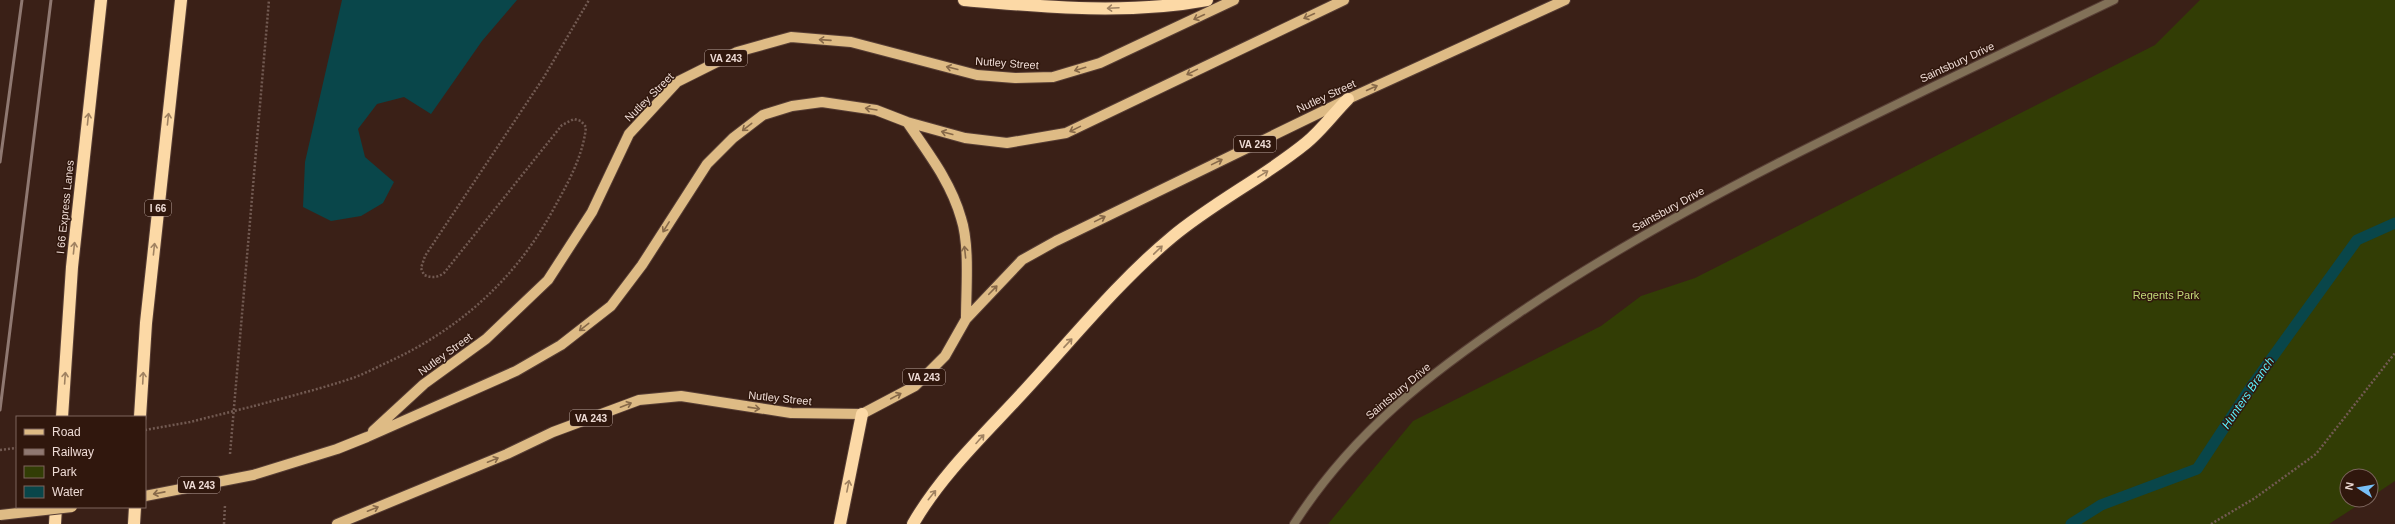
<svg xmlns="http://www.w3.org/2000/svg" width="2395" height="524" font-family="Helvetica,sans-serif">
<rect width="100%" height="100%" fill="#3a2017"/>
<path fill="#323d05" d="M2200,0H2395V481L2371,497V476H2347V500H2366L2329,524H1328L1413,421L1601,326L1641,296L1695,278L2155,45Z"/>
<path fill="#09464a" d="M342,0H517L482,41L431,114L404,97L377,104L358,129L365,157L394,182L383,203L361,216L331,221L303,207L305,162Z"/>
<g fill="none" stroke-linecap="round" stroke-linejoin="round">
<path stroke="#09464a" stroke-width="11" d="M2071,524L2101,505L2197,469L2251,387L2357,240L2395,223"/>
<g stroke="#573e35" stroke-width="10">
<path id="tertiary" d="M1294,524C1353,432 1430,373 1519,313C1603,256 1686,210 1776,164C1888,107 2001,54 2114,0"/>
</g>
<g stroke="#573e35" stroke-width="12">
<path id="primary" d="M907,122C928,153 951,182 961,218C970,245 966,289 966,319
M373,431L424,384L486,339L548,280L592,212L629,134L677,82L737,52L791,37L851,42L977,75L1015,78L1053,77L1100,63L1234,0
M253,475L337,449L367,437L516,371L561,345L611,306L642,265L707,164L733,138L763,115L792,106L822,102L876,110L907,122L965,138L1007,143L1066,133L1344,0
M337,524L507,454L553,432L639,400L681,396L791,413L862,414L915,386L945,356L966,319L1022,260L1056,241L1348,99L1565,0"/>
</g>
<g stroke="#573e35" stroke-width="14">
<path id="motorway" d="M964,0C1044,7 1127,15 1207,0
M62,417L72,267L101,0
M140,417L146,323L181,0
M55,524L56,507
M134,524L135,507
M840,524L862,414
M913,524C942,473 988,431 1027,388C1074,337 1119,281 1172,237C1214,202 1263,178 1306,143C1321,131 1334,113 1348,99"/>
</g>
<path stroke="#725a52" stroke-width="2.5" stroke-dasharray="2 2" stroke-linecap="butt" d="M254,406C287,397 320,389 353,378C364,374 375,368 386,363C459,330 516,279 554,208C568,183 583,156 586,127L581,121L574,119L562,125L444,273C437,278 432,278 424,275L421,268L425,256L544,77L589,0
M0,450L17,448
M230,454L269,0
M224,524L225,505
M2211,524L2255,498L2316,454L2395,353"/>
<use href="#tertiary" stroke="#827158" stroke-width="8"/>
<use href="#primary" stroke="#debb85" stroke-width="10"/>
<use href="#motorway" stroke="#fcd9a6" stroke-width="12"/>
<path stroke="#8f7871" stroke-width="3" d="M0,162L22,0
M0,410L51,0"/>
<g stroke="#573e35" stroke-width="12" stroke-linecap="butt">
<path id="primary-bridge" d="M145,496L253,475
M0,515L72,507"/>
</g>
<path stroke="#725a52" stroke-width="2.5" stroke-dasharray="2 2" stroke-linecap="butt" d="M145,430L190,422L254,406"/>
<use href="#primary-bridge" stroke="#debb85" stroke-width="10"/>
</g>
<defs><path id="oneway-shaft" d="M-6 0H5M1.5-3L5.5 0L1.5 3" fill="none" stroke-width="1.6" stroke-linecap="round" stroke-linejoin="round"/></defs>
<g stroke="#a08261">
<use href="#oneway-shaft" transform="translate(1113 8) rotate(177)"/>
<use href="#oneway-shaft" transform="translate(88 119) rotate(-84)"/>
<use href="#oneway-shaft" transform="translate(168 119) rotate(-84)"/>
<use href="#oneway-shaft" transform="translate(1263 174) rotate(-32)"/>
<use href="#oneway-shaft" transform="translate(74 248) rotate(-84)"/>
<use href="#oneway-shaft" transform="translate(154 249) rotate(-84)"/>
<use href="#oneway-shaft" transform="translate(1158 250) rotate(-44)"/>
<use href="#oneway-shaft" transform="translate(1068 343) rotate(-47)"/>
<use href="#oneway-shaft" transform="translate(65 378) rotate(-86)"/>
<use href="#oneway-shaft" transform="translate(143 378) rotate(-87)"/>
<use href="#oneway-shaft" transform="translate(980 439) rotate(-48)"/>
<use href="#oneway-shaft" transform="translate(848 486) rotate(-79)"/>
<use href="#oneway-shaft" transform="translate(932 495) rotate(-51)"/>
</g>
<g stroke="#876949">
<use href="#oneway-shaft" transform="translate(1309 16) rotate(155)"/>
<use href="#oneway-shaft" transform="translate(1199 17) rotate(155)"/>
<use href="#oneway-shaft" transform="translate(825 40) rotate(-176)"/>
<use href="#oneway-shaft" transform="translate(952 68) rotate(-166)"/>
<use href="#oneway-shaft" transform="translate(1080 69) rotate(163)"/>
<use href="#oneway-shaft" transform="translate(1192 72) rotate(154)"/>
<use href="#oneway-shaft" transform="translate(1372 88) rotate(-24)"/>
<use href="#oneway-shaft" transform="translate(871 109) rotate(-171)"/>
<use href="#oneway-shaft" transform="translate(747 127) rotate(142)"/>
<use href="#oneway-shaft" transform="translate(1075 129) rotate(154)"/>
<use href="#oneway-shaft" transform="translate(947 133) rotate(-165)"/>
<use href="#oneway-shaft" transform="translate(1217 162) rotate(-26)"/>
<use href="#oneway-shaft" transform="translate(1100 219) rotate(-26)"/>
<use href="#oneway-shaft" transform="translate(666 227) rotate(122)"/>
<use href="#oneway-shaft" transform="translate(965 252) rotate(-96)"/>
<use href="#oneway-shaft" transform="translate(993 290) rotate(-46)"/>
<use href="#oneway-shaft" transform="translate(584 327) rotate(142)"/>
<use href="#oneway-shaft" transform="translate(896 396) rotate(-28)"/>
<use href="#oneway-shaft" transform="translate(626 405) rotate(-21)"/>
<use href="#oneway-shaft" transform="translate(754 408) rotate(8)"/>
<use href="#oneway-shaft" transform="translate(493 460) rotate(-22)"/>
<use href="#oneway-shaft" transform="translate(159 493) rotate(169)"/>
<use href="#oneway-shaft" transform="translate(373 509) rotate(-22)"/>
</g>
<g text-anchor="middle" dominant-baseline="central" stroke-width="3" stroke-linejoin="round" paint-order="stroke">
<g fill="#30170d" stroke="#b5a099" stroke-width="1">
<rect x="705" y="50" width="42" height="16" rx="3"/>
<rect x="1234" y="136" width="42" height="16" rx="3"/>
<rect x="145" y="200" width="26" height="16" rx="3"/>
<rect x="903" y="369" width="42" height="16" rx="3"/>
<rect x="570" y="410" width="42" height="16" rx="3"/>
<rect x="178" y="477" width="42" height="16" rx="3"/>
</g>
<g font-size="10" font-weight="bold" fill="#eedbd5">
<text x="726" y="58">VA 243</text>
<text x="1255" y="144">VA 243</text>
<text x="158" y="208">I 66</text>
<text x="924" y="377">VA 243</text>
<text x="591" y="418">VA 243</text>
<text x="199" y="485">VA 243</text>
</g>
<g font-size="11" fill="#eedbd5" stroke="#30170d">
<text transform="translate(1957 62) rotate(-25)">Saintsbury Drive</text>
<text transform="translate(1007 63) rotate(4)">Nutley Street</text>
<text transform="translate(1326 96) rotate(-25)">Nutley Street</text>
<text transform="translate(649 97) rotate(-45)">Nutley Street</text>
<text transform="translate(65 207) rotate(-84)">I 66 Express Lanes</text>
<text transform="translate(1668 209) rotate(-29)">Saintsbury Drive</text>
<text transform="translate(445 354) rotate(-36)">Nutley Street</text>
<text transform="translate(1398 391) rotate(-40)">Saintsbury Drive</text>
<text transform="translate(780 398) rotate(6)">Nutley Street</text>
</g>
<g font-size="11" fill="#c2d978" stroke="#30170d">
<text x="2166" y="295">Regents Park</text>
</g>
<g font-size="12" font-style="italic" fill="#5bf0fd" stroke="#30170d">
<text transform="translate(2248 393) rotate(-56)">Hunters Branch</text>
</g>
</g>
<rect x="16" y="416" width="130" height="92" fill="#30170d" stroke="#7c655d"/>
<rect x="24" y="429" width="20" height="6" fill="#debb85" stroke="#7c655d"/>
<text x="52" y="436" font-size="12" fill="#eedbd5">Road</text>
<rect x="24" y="449" width="20" height="6" fill="#8f7871" stroke="#7c655d"/>
<text x="52" y="456" font-size="12" fill="#eedbd5">Railway</text>
<rect x="24" y="466" width="20" height="12" fill="#323d05" stroke="#7c655d"/>
<text x="52" y="476" font-size="12" fill="#eedbd5">Park</text>
<rect x="24" y="486" width="20" height="12" fill="#09464a" stroke="#7c655d"/>
<text x="52" y="496" font-size="12" fill="#eedbd5">Water</text>
<g transform="translate(2359 488) rotate(282)"><circle r="19" fill="#30170d" stroke="#7c655d"/>
<path d="M0-3L7 15L0 10L-7 15Z" fill="#77bff7"/>
<text y="-6" font-size="11" font-weight="bold" text-anchor="middle" fill="#eedbd5">N</text>
</g>
</svg>
